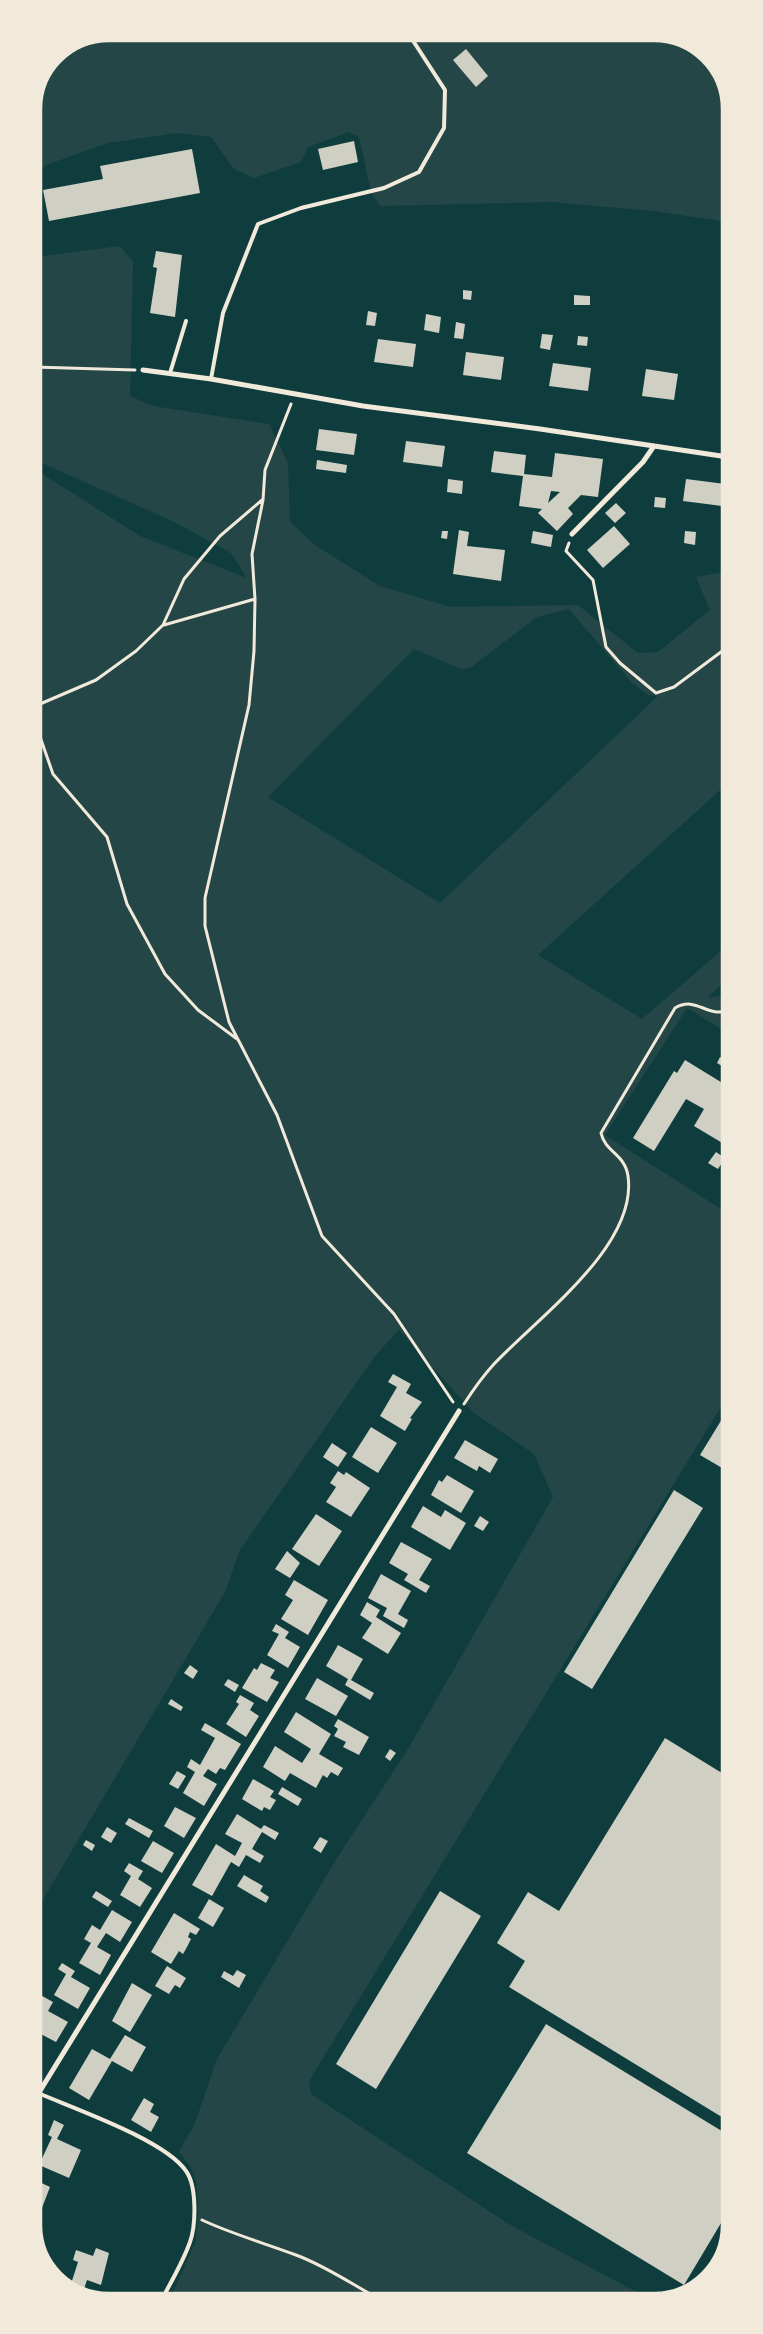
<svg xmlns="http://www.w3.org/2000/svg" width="763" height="2334" font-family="'Libre Baskerville',serif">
<rect width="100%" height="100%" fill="#0f3d3e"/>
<path fill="#244646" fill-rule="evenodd" d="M109,33H659L704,51L728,90V222L653,211L552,202L380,206L371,192L359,137L349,132L308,147L301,162L254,178L234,169L211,137L177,133L108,143L46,165L33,179V105L55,55Z
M33,238L43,256L120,246L133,262L130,396L153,406L269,424L288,463L290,522L315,545L380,586L451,607L578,605L638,653L658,652L710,610L696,577L724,572L729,573V642L722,647L729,662V782L538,955L642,1019L729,944V978L707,998L729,994V1034L687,1008L605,1135L729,1214L730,1392L309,2081L311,2094L512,2226L650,2299L169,2301L196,2241L198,2210L196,2180L190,2166L179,2152L195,2123L217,2059L337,1858L408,1749L553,1497L534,1454L474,1413L399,1330L375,1356L240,1550L225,1592L35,1913L33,468L140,536L247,578L231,553L172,521L33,459ZM569,609L631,682L648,695L658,696L440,903L268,797L414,649L461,669L470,668L537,617Z"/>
<path fill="#cfcfc3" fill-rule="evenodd" d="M466,49L488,76L476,87L453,60Z
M354,141L358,162L323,170L318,149Z
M192,149L200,193L49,221L43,190L103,179L100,166Z
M156,251L182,255L175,317L150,313L157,268L153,267Z
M463,290L472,291L471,300L463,299Z
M574,295L590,296V305H574Z
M368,311L377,313L375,326L366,325Z
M426,314L441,317L439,333L424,330Z
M456,322L465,324L463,339L454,338Z
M542,334L553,335L550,350L540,348Z
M578,336L588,337L587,346L577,345Z
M378,339L416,344L413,367L374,362Z
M466,352L504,357L501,380L463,375Z
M553,363L591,368L588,391L549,386Z
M646,369L678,374L674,400L642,396Z
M319,429L357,434L354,455L316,450Z
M406,441L445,446L442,467L403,462Z
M494,451L526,455L524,474L552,477L555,453L603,459L598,497L581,495L568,508L573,514L557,531L538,513L542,509L519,506L523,476L491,472ZM551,491L560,492L548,503Z
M317,460L347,465L346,473L316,469Z
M448,479L463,481L462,494L447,492Z
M686,479L725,484L722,506L683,501Z
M655,497L666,498L665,508L654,507Z
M616,503L626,513L615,523L605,513Z
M727,517H728V536H725Z
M614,526L630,544L603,568L587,550Z
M459,530L469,532L467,546L505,550L501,581L453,574Z
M442,531H448L447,539L441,538Z
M533,531L553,535L551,547L531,543Z
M685,531L696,532L695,545L684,543Z
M729,1041V1057L722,1053Z
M720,1057L729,1062L727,1069L717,1063Z
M685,1060L729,1087V1147L694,1126L704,1109L686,1099L654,1151L633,1138L674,1071L677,1073Z
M716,1152L725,1158L718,1169L708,1163Z
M393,1374L411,1384L406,1393L422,1402L410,1418L412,1419L405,1431L380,1416L397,1387L388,1382Z
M730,1406V1471L729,1472L700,1455Z
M371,1427L397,1443L378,1473L352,1457Z
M465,1440L498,1459L490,1473L479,1466L477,1471L454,1458Z
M332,1443L347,1453L338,1467L323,1457Z
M338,1471L344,1475L346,1472L370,1488L351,1517L326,1502L336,1487L330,1483Z
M447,1475L474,1491L461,1513L431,1495L439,1480L442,1482Z
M674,1490L703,1508L592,1689L564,1672Z
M423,1506L441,1517L445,1510L466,1523L450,1550L411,1527Z
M316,1514L342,1531L319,1566L292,1549Z
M480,1516L489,1522L483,1531L474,1526Z
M401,1542L432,1559L419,1580L430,1586L426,1593L404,1580L408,1574L389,1563Z
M287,1551L300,1563L290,1578L275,1569Z
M381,1574L411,1591L398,1614L408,1620L404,1628L383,1616L387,1608L368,1598Z
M294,1580L328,1600L308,1635L281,1619L293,1600L285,1595Z
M367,1602L380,1610L376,1617L401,1633L388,1654L362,1638L372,1623L360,1615Z
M276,1624L289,1632L285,1638L300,1647L288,1668L267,1655L279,1634L272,1631Z
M338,1645L363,1659L351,1680L374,1693L370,1700L345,1685L348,1679L326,1666Z
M261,1663L275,1670L270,1678L279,1682L267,1702L242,1688L254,1668L257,1670Z
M190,1665L198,1671L193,1679L184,1673Z
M317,1678L348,1696L336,1716L305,1699Z
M228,1679L239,1685L235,1692L224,1685Z
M240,1695L254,1703L250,1710L259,1716L246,1737L226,1724L239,1704L236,1702Z
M171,1699L183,1707L181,1711L168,1704Z
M296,1712L331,1734L319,1754L343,1768L338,1776L331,1772L327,1778L323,1775L316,1788L290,1773L285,1781L263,1767L275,1746L302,1763L311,1749L284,1732Z
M338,1719L369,1737L359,1755L343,1747L346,1742L334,1736L338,1729L334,1726Z
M205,1723L241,1744L225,1770L220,1768L216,1774L208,1769L203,1776L217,1784L204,1806L183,1793L195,1772L187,1767L191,1759L200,1765L215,1738L201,1730Z
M665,1738L730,1778V2122L509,1987L525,1961L497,1943L528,1892L559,1911Z
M390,1749L396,1753L390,1761L385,1757Z
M177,1771L186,1776L178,1789L169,1784Z
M253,1779L274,1791L270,1797L276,1800L270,1810L264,1807L262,1811L242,1799Z
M282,1787L302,1799L298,1806L278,1794Z
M175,1807L196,1818L184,1838L164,1826Z
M237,1814L261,1829L264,1825L279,1833L275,1840L262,1832L252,1849L264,1856L260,1863L246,1855L239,1867L231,1862L212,1896L192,1885L216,1844L235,1856L242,1843L225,1834Z
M129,1818L153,1831L149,1838L125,1824Z
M107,1827L117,1833L111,1843L101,1837Z
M320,1837L328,1841L321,1853L313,1848Z
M86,1840L95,1845L92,1851L83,1845Z
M153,1841L174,1853L162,1873L141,1861Z
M129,1863L143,1871L138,1879L152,1888L140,1907L120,1895L131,1876L124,1871Z
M244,1875L263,1886L260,1891L269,1897L266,1903L237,1886Z
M96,1891L112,1901L108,1907L92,1897Z
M440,1891L481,1916L376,2089L336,2064Z
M209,1899L224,1908L213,1927L198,1918Z
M112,1910L132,1922L120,1942L106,1933L97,1947L111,1955L100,1975L79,1963L91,1943L84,1939L92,1925L100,1930Z
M174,1913L200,1929L196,1935L190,1932L188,1937L191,1939L187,1947L183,1954L179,1951L171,1964L151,1952Z
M62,1963L75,1971L71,1977L90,1988L78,2009L54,1995L66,1974L58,1969Z
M167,1966L186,1978L180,1988L175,1985L169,1994L155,1986Z
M237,1970L246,1975L239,1988L221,1977L224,1971L233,1976Z
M132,1983L152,1995L130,2032L112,2021Z
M35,1992L53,2002L48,2011L68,2022L56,2042L35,2031V2025L42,2012L35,2008Z
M546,2024L730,2136V2208L684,2285L467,2153Z
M125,2035L146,2047L132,2072L112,2061L89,2100L69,2088L92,2049L110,2059Z
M144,2098L154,2104L150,2112L159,2117L151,2132L131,2120Z
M54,2120L64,2125L57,2139L81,2150L69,2178L39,2165L52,2137L48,2135Z
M35,2180L50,2187L40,2213L35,2211Z
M96,2248L109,2253L101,2285L87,2280L83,2292L70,2287L78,2262L73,2260L76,2250L93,2256Z"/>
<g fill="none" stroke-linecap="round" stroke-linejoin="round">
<path stroke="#f1e9da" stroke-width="3" d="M33,367L135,370
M291,404L265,470L263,500L252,554L255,599L254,651L249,705L205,898V926L229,1022L277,1115L322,1236L394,1314L453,1402
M569,543L566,551L593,580L606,647L620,663L656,693L674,687L729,646
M164,625L255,599
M33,707L96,680L136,651L163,625L184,579L220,536L262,500
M33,726L38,731L53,774L107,837L127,904L165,974L198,1010L237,1039
M464,1404C473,1390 483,1376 494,1364C537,1318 638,1246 628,1176C625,1154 605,1152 601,1133L675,1008C697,995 707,1019 729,1010
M202,2220C232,2234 264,2243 296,2255C326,2266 353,2285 381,2300
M370,2300V2294"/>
<path stroke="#f1e9da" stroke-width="4" d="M170,373L186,321
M211,379L223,313L258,224L301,208L384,188L419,172L444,128L445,90L408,33
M38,2093C75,2109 165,2140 186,2171C197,2186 196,2225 190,2242C183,2262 171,2282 161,2301"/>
<path stroke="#f1e9da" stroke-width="5" d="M143,370L211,379L363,406L540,429L728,457
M572,534L643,462L654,446
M35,2099L459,1411"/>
</g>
<path d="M0 0H763V2334H0ZM109 41H654A68 68 0 0 1 722 109V2225A68 68 0 0 1 654 2293H109A68 68 0 0 1 41 2225V109A68 68 0 0 1 109 41Z" fill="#f1e9da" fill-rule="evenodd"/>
<path fill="none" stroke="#f1e9da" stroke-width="2.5" d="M109 41H654A68 68 0 0 1 722 109V2225A68 68 0 0 1 654 2293H109A68 68 0 0 1 41 2225V109A68 68 0 0 1 109 41Z"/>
</svg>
